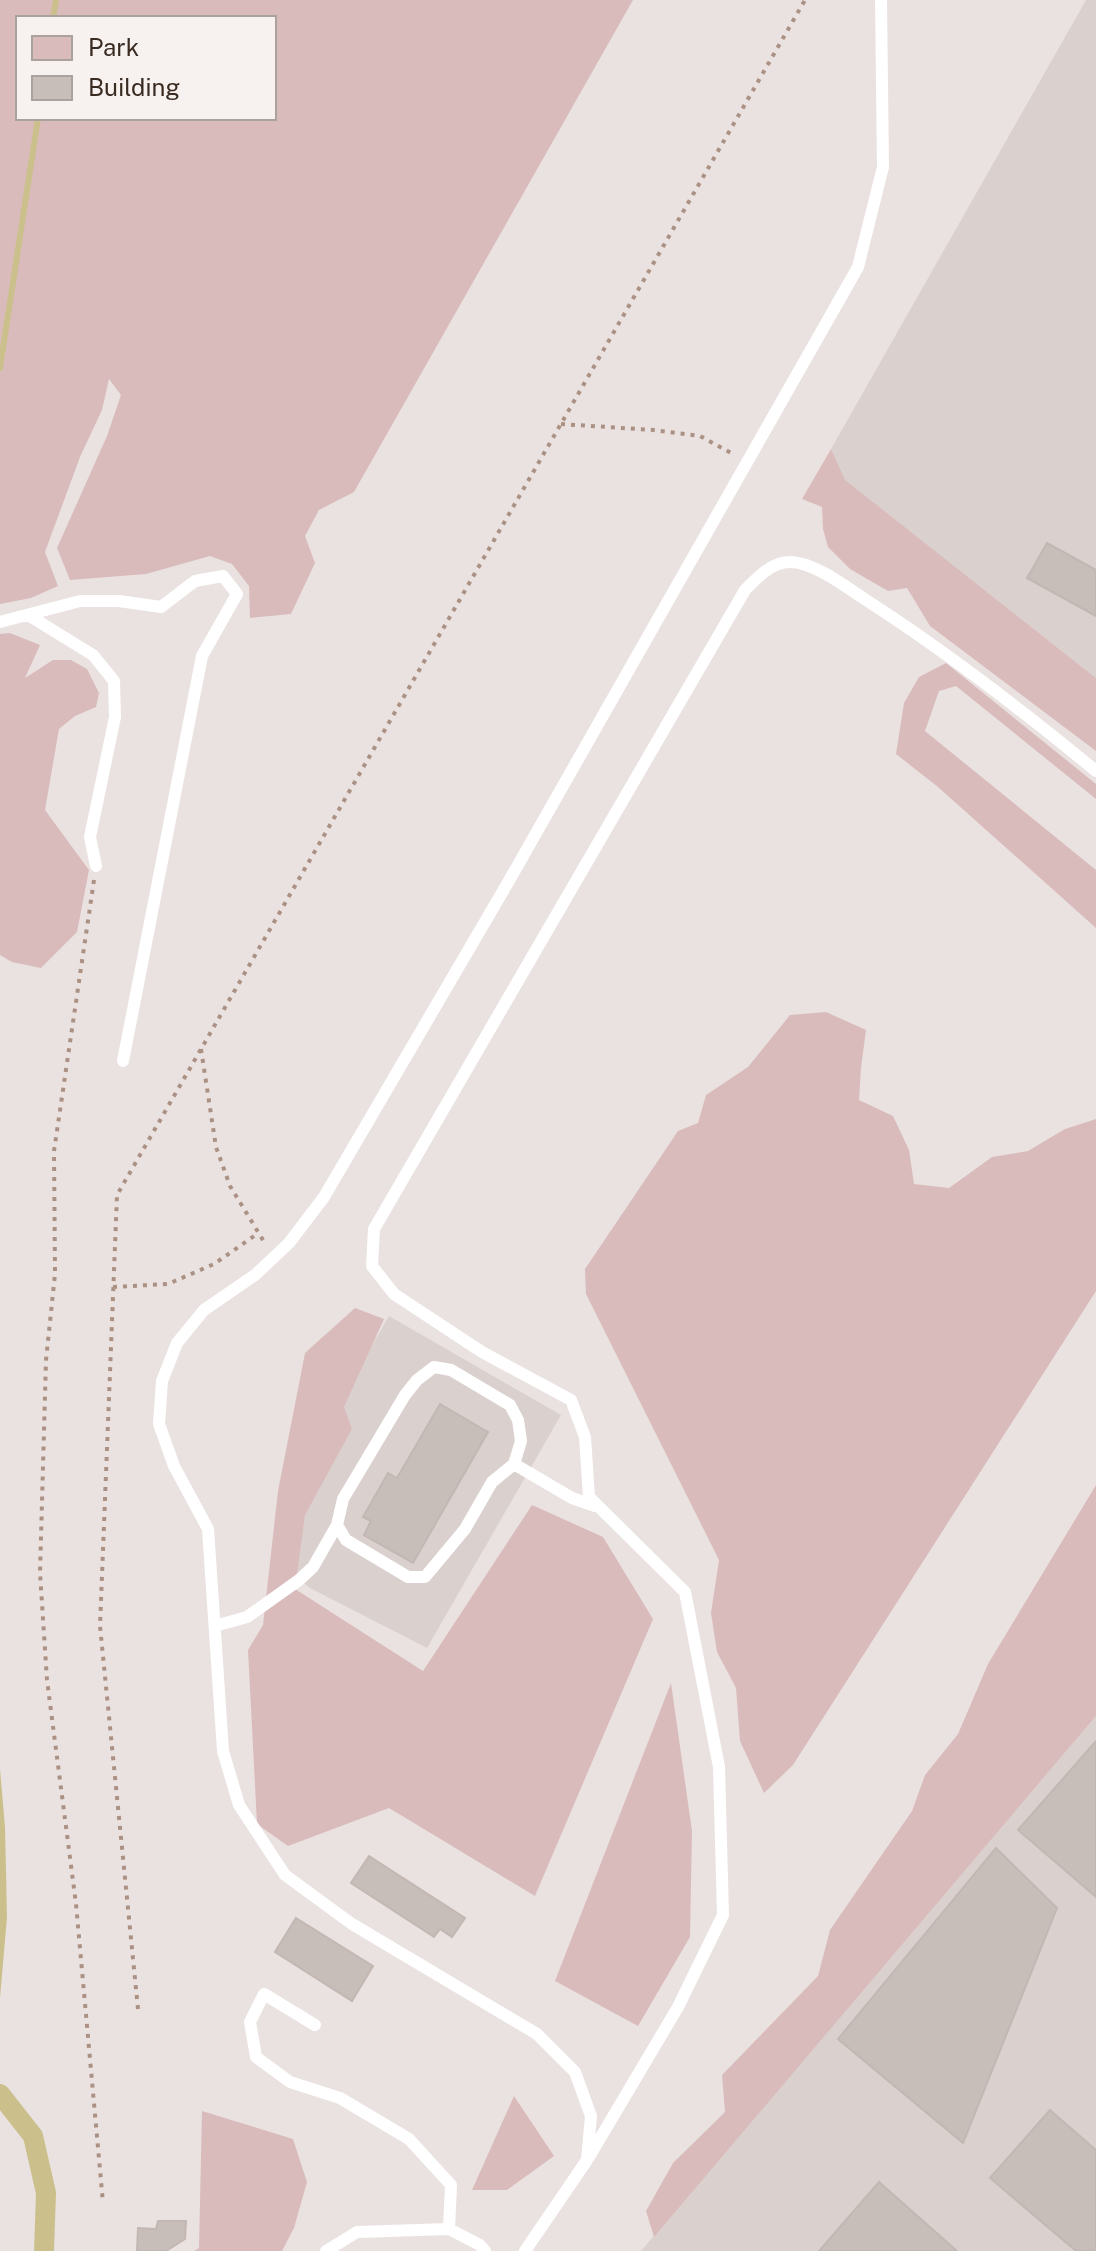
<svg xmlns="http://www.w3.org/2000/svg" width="1096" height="2251" font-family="'Public Sans',sans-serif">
<rect width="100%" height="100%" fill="#eae2e0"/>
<path fill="#dad1cf" d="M1086,0H1096V678L844,480L831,449Z
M389,1316L561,1415L427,1648L310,1588L276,1562L328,1421Z
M1096,1716V2251H641Z"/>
<path fill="#dabbbc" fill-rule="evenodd" d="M0,0H633L354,492L319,510L305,536L315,563L291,614L250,618L249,586L232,564L210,556L146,574L70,580L57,548L107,436L121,395L109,379L102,410L80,457L45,552L58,586L31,598L0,604ZM18,18H274V118H18Z
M831,449L845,480L1096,678V751L930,626L907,588L888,591L850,569L828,547L823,529L822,507L802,499Z
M10,633L40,645L25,678L53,660H71L87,669L99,693L96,707L75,716L59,729L45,810L89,870L77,932L41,968L12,962L0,955V634Z
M946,663L1096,784V799L956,686L939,691L925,731L1096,870V928L938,787L896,754L904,703L919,677Z
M826,1012L866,1030L861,1068L859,1100L893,1116L909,1150L914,1184L949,1188L992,1157L1028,1151L1065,1129L1096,1119V1291L793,1765L764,1793L740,1741L736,1688L717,1652L711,1613L719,1560L586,1294L585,1269L678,1131L698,1123L706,1095L748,1067L790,1015Z
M355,1308L384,1319L344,1407L352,1429L305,1515L295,1589L423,1671L532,1505L603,1537L653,1619L535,1896L389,1808L288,1846L257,1824L248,1650L263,1625L278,1491L305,1353Z
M1096,1485V1716L654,2237L646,2211L673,2163L725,2112L722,2075L818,1976L830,1930L912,1811L925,1775L958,1734L988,1664Z
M671,1683L692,1831L690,1937L638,2026L555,1981Z
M514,2096L554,2156L507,2190H472Z
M202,2111L293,2139L307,2182L294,2228L282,2251H194L199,2248Z"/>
<path fill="#cbc08c" d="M0,1769L5,1827L7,1917L0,1998Z"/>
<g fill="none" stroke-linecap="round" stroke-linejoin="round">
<path stroke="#cbc08c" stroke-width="6" d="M53,18L56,0
M0,368L38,118"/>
<path stroke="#cbc08c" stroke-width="20" d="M0,2094L33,2136L46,2193L44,2251"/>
</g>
<path fill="#c7bdb9" stroke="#c3b7b3" stroke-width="2" d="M1047,543L1096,570V616L1027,578Z
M440,1404L488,1432L413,1563L364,1535L371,1521L363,1517L388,1473L397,1478Z
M1096,1741V1897L1018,1830Z
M996,1848L1057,1908L963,2143L838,2039Z
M369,1856L465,1918L452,1937L440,1929L434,1937L351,1883Z
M296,1918L373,1966L352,2001L275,1952Z
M1050,2110L1096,2150V2251H1076L990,2178Z
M879,2182L957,2251H819Z
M158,2221H186L185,2239L166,2251H137L138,2228L156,2229Z"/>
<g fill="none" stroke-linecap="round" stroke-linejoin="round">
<path stroke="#ab9183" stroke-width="4" stroke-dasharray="4 6" stroke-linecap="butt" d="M561,424L653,430L700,436L733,454
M94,880L54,1151L55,1274L46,1360L40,1573L47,1680L76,1904L103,2203
M201,1049L216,1147L230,1186L266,1245
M113,1287L168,1284L214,1264L257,1234
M138,2009L100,1626L117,1195L805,0"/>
<path stroke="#fff" stroke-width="12" d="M28,615L93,655L114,681L115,717L90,837L96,866
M0,622L80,601H119L161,607L195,581L223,576L237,594L202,656L123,1061
M434,1367L451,1370L510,1405L518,1420L521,1441L514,1464L492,1482L465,1529L425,1577H408L346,1540L337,1525L343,1499L405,1395L417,1380Z
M514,1464L572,1498L595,1506
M215,1626L247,1617L299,1580L313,1567L337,1525
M315,2025L264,1994L250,2022L256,2057L290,2082L340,2098L409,2139L451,2185L449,2229
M589,2157L678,2007L723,1915L719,1767L685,1592L589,1497L585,1437L571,1400L482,1352L394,1294L372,1266L374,1229L745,590C757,578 771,562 790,562C814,562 846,587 866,600C947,652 1022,710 1096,771
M326,2251L357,2232L449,2229L480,2245L485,2251
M525,2251L587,2160L591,2116L575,2072L537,2034L352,1924L285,1875L239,1805L223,1751L208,1529L174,1466L159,1424L162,1381L177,1343L204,1310L255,1275L289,1243L324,1197L510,879L858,267L883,167L881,0"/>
</g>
<rect x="16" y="16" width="260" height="104" fill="#f7f2f0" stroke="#aba29e" stroke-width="2"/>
<rect x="32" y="36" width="40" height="24" fill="#dabbbc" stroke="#aba29e" stroke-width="2"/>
<text x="88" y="56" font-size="24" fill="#392b22">Park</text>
<rect x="32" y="76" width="40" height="24" fill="#c7bdb9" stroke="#aba29e" stroke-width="2"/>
<text x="88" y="96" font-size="24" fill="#392b22">Building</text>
</svg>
